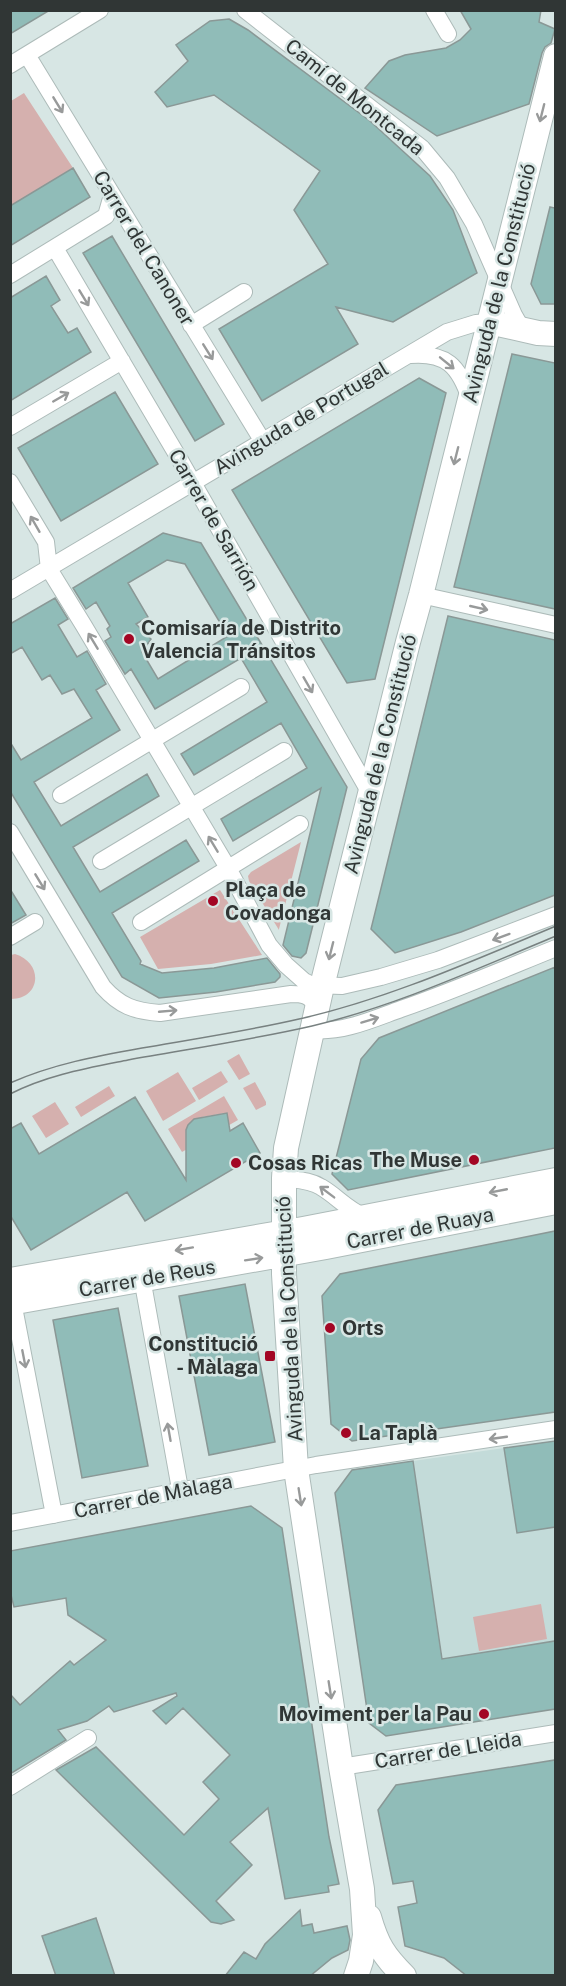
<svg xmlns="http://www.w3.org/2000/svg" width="566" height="1986" font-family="'Public Sans',sans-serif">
<rect width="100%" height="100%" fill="#d7e6e4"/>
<path fill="#c3dbd9" d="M504,1448L517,1533L555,1527V1641L468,1655L443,1661L413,1461Z"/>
<path fill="#d5b0ae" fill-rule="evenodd" d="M24,93L73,168L11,206V101Z
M301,842L279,929V930L249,881L248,876L251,872Z
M220,890L262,955L211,964L158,969L140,937Z
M15,954C44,963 41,999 11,999V955Z
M239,1054L250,1074L239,1080L227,1061Z
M221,1071L228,1082L199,1100L192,1088Z
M178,1072L196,1101L163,1121L146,1091Z
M255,1082L266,1102V1105L256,1110L243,1088Z
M109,1086L115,1096L81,1117L75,1107Z
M224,1096L238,1120L182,1152L168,1129ZM226,1113L229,1125L188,1143L186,1130L191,1121L202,1117Z
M55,1102L69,1124L46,1138L32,1116Z
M541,1604L547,1639L479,1651L473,1617Z"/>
<path fill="#90bcb8" stroke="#8a9896" stroke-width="1.5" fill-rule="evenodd" d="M10,10H50L10,34Z
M460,10H541L539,22L555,29L551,43L545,47L542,53L529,104L437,136L365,88L389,61L405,55L446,48L460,40L471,29Z
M229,19L248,30L370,121L430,176L453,210L477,273L393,322L336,307L358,344L262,401L219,329L328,264L294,210L320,171L214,95L167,107L155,92L188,61L176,45L210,21Z
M73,168L90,197L10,246V206Z
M550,207L555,208V304H541L531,284Z
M112,236L224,424L195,441L83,253Z
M46,276L60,300L51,306L68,333L77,328L91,352L10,401V298Z
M512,354L555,363V609L454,587Z
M419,378L446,393L375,679L347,683L232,490Z
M115,392L158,464L61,521L18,448Z
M163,533L201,543L347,787L306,953L301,958L292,956L283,945L321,788L233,841L221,819L307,768L281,723L194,775L181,754L267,702L241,658L155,709L131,669L125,674L105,641L111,637L107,629L110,626L96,602L86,609L73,588ZM167,560L185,564L228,636L158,679L142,652L151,639L136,624L148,617L128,583Z
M55,598L68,619L58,625L77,657L87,651L106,684L96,690L120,730L34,782L61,826L147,774L159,796L73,847L100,892L186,840L199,861L112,913L141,961L140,964L162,973L214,968L267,958L280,974V977L275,982L216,992L159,998L122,977L10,791V742L21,760L92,718L74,689L62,694L50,675L42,680L22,647L10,654V624Z
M448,616L555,640V895L461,932L395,953L371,929Z
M10,889L26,915L10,924Z
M555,967V1148L348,1190L332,1174L361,1059L379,1038Z
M135,1097L186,1180V1130L188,1125L194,1119L227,1113L230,1131L243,1123L260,1153L145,1221L127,1192L31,1250L10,1215V1129L21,1123L39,1154Z
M555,1231V1412L352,1441L331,1424L322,1296L340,1274Z
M245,1284L275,1442L209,1455L179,1296Z
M118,1308L148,1466L82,1478L53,1320Z
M555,1441V1527L517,1533L504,1448Z
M413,1461L442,1659L555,1641V1709L386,1736L369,1723L335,1493L352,1470Z
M251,1506L282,1528L329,1837L339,1884L328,1886L329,1892L285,1899L268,1808L230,1842L252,1865L216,1901L234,1920L221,1924L211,1922L56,1770L96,1747L184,1835L219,1799L203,1782L230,1755L183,1708L166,1724L153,1711L177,1696L176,1693L114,1712L109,1706L87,1721L58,1730L66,1740L10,1774V1694L20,1705L70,1661L74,1665L106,1640L68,1615L66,1598L14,1607L10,1591V1551Z
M555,1760V1976H467L444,1958L405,1946L398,1907L417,1903L413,1881L393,1884L378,1810L396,1785Z
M300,1910L302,1926L312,1924L314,1933L347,1926L350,1940L348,1950L332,1958L310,1976H225L244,1952L256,1959L265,1944Z
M96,1918L115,1976H56L42,1936Z"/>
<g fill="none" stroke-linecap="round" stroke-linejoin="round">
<g stroke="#adbbb9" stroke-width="18">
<path id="street" d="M245,10L422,148L447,178L474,224L514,315L522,329
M434,10L448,34
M27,55L262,440
M10,65L100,10
M55,248L180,460L370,793
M10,275L106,216L112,195
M191,325L244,292
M410,355C446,352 459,366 470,399
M10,427L122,361
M10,482L46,542L49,569L84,626L228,868L269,945L286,965L304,981L312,985L342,986L381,977L438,960L556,915
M10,591L447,332L476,323L489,322
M421,595L556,625
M61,795L241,687
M10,832L103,987C120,1006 134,1011 160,1013L291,994C304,994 309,995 317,1007
M101,861L284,751
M141,922L300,824
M10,937L35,922
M312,1030C343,1033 373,1019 401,1009C453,991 504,969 556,948
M284,1178C296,1180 310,1180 321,1187C338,1197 345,1208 365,1217
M142,1278L180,1489
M13,1302L54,1515
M10,1523L316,1465L556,1429
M341,1767L556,1733
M10,1787L88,1738"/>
</g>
<g stroke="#adbbb9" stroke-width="26">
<path id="secondary" d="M489,322L538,333L556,334
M10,1280L303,1229L556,1180
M10,1303L326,1247L556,1202
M369,1917C377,1945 384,1956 404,1976
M356,1976L361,1961L365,1935L362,1889L341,1767L296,1469L284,1274V1178L286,1148L322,986L408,642L421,595L556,56"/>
</g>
<use href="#street" stroke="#fff" stroke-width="16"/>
<use href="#secondary" stroke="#fff" stroke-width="24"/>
<path stroke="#788180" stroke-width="1.5" d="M10,1083C53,1064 97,1056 142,1048C194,1039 247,1031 299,1019C388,999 472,961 556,926
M10,1094C47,1075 88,1068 128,1060C189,1049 251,1040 312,1026C396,1006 476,969 556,936"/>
</g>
<defs><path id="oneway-shaft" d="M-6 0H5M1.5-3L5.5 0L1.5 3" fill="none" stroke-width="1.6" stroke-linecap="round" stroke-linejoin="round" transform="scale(1.5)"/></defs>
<g stroke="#989a9a">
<use href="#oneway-shaft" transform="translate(58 105) rotate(59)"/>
<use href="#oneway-shaft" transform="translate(542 113) rotate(104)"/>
<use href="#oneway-shaft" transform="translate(84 298) rotate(59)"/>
<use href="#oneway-shaft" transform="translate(208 352) rotate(58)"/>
<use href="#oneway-shaft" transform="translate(447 363) rotate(39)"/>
<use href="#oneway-shaft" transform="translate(61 397) rotate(-30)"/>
<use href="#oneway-shaft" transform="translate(456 456) rotate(104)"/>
<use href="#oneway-shaft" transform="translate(35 524) rotate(-120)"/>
<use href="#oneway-shaft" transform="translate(479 608) rotate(13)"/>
<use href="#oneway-shaft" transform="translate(93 641) rotate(-121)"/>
<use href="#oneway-shaft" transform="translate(308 685) rotate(60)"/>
<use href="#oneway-shaft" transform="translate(213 844) rotate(-121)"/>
<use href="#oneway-shaft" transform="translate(40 882) rotate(59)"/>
<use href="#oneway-shaft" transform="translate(501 937) rotate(160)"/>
<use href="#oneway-shaft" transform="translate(331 951) rotate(104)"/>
<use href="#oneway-shaft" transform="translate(168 1011) rotate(-5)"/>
<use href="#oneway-shaft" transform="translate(370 1020) rotate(-17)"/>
<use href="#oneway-shaft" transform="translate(498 1191) rotate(169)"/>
<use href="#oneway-shaft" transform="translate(327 1192) rotate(-143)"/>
<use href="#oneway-shaft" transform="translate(184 1249) rotate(170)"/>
<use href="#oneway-shaft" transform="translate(254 1259) rotate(-9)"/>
<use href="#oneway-shaft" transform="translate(24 1359) rotate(79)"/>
<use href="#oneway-shaft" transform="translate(169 1432) rotate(-100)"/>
<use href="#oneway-shaft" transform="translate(498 1438) rotate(172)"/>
<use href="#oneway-shaft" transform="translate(300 1497) rotate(81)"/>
<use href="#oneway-shaft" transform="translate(330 1690) rotate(81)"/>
</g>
<g fill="#a30624" stroke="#d7e6e4" stroke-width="2">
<circle cx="129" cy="639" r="6"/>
<circle cx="213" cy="901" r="6"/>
<circle cx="474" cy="1160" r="6"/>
<circle cx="236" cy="1163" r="6"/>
<circle cx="330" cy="1328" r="6"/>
<rect x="264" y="1350" width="12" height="12" rx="3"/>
<circle cx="346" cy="1433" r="6"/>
<circle cx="484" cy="1714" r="6"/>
</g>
<g text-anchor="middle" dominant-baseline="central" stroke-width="5" stroke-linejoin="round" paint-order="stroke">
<g font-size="20" fill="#303635" stroke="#d7e6e4">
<text transform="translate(355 97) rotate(39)">Camí de Montcada</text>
<text transform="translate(144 248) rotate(59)">Carrer del Canoner</text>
<text transform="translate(499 283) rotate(-76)">Avinguda de la Constitució</text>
<text transform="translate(301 418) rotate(-31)">Avinguda de Portugal</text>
<text transform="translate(214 520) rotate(60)">Carrer de Sarrión</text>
<text transform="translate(380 754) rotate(-76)">Avinguda de la Constitució</text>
<text transform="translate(420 1228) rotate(-11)">Carrer de Ruaya</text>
<text transform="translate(147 1278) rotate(-10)">Carrer de Reus</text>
<text transform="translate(289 1319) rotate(-93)">Avinguda de la Constitució</text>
<text transform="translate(153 1496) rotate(-11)">Carrer de Màlaga</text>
<text transform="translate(448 1750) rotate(-9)">Carrer de Lleida</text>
</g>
<g font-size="20" font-weight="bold" fill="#303635" stroke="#d7e6e4" text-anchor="start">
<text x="141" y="628">Comisaría de Distrito<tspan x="141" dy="23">Valencia Tránsitos</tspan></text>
<text x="225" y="890">Plaça de<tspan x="225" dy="23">Covadonga</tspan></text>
<text x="462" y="1160" text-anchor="end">The Muse</text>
<text x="248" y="1163">Cosas Ricas</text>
<text x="342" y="1328">Orts</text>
<text x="258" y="1344" text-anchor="end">Constitució<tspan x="258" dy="23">- Màlaga</tspan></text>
<text x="358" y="1433">La Taplà</text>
<text x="472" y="1714" text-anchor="end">Moviment per la Pau</text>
</g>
</g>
<rect width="566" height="1986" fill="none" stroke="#303635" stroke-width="24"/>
</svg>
